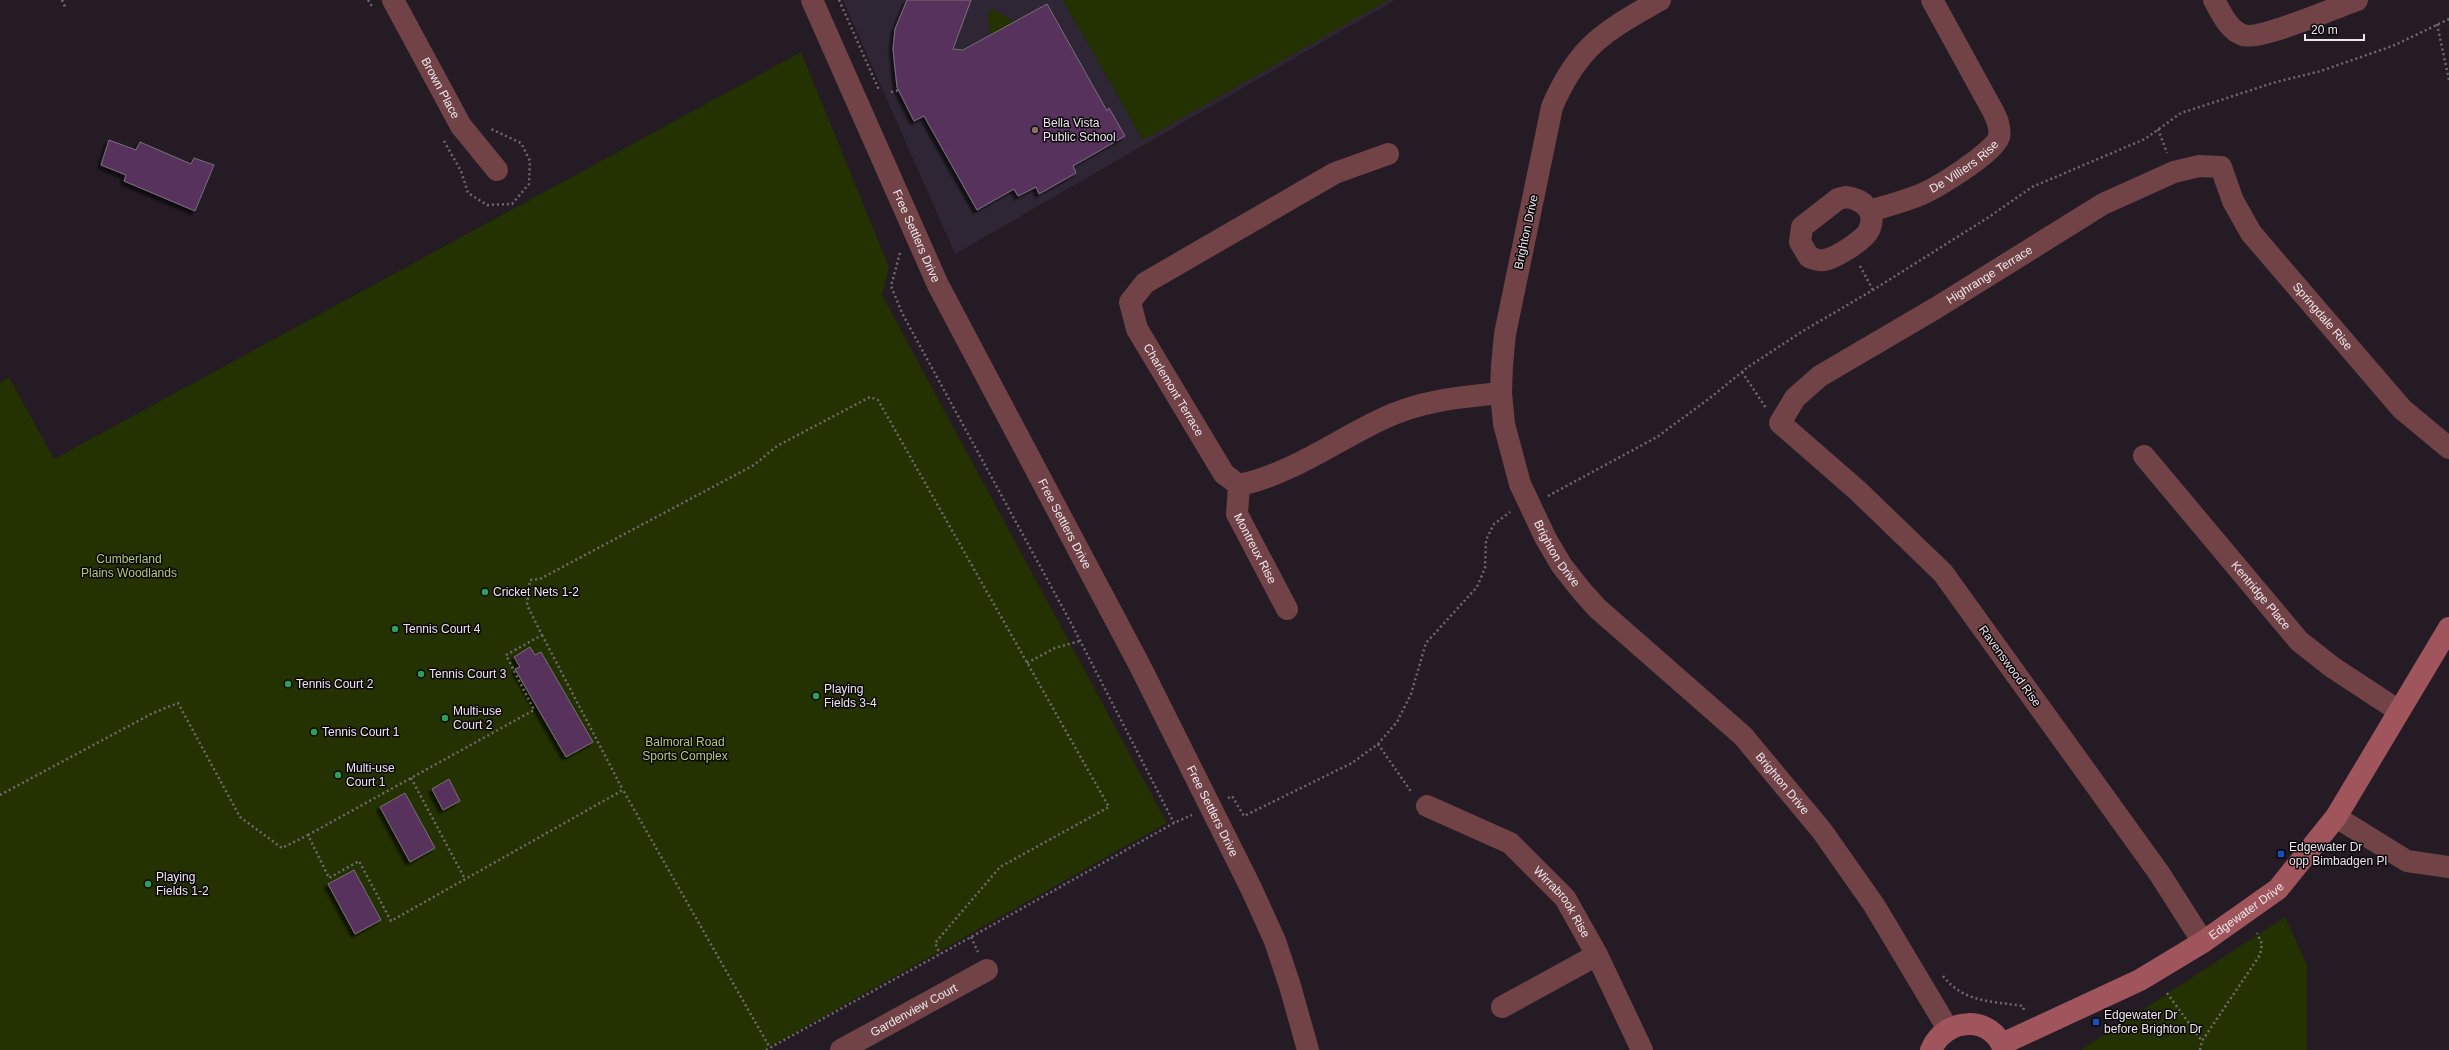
<svg xmlns="http://www.w3.org/2000/svg" width="2449" height="1050" font-family="Arial,sans-serif">
<defs>
<filter id="shadow"><feDropShadow dx="-3.5" dy="3.5" stdDeviation="1" flood-color="#0009"/></filter>
</defs>
<rect width="100%" height="100%" fill="#241b25"/>
<path fill="#2e2635" d="M843,0H1395L955,254Z"/>
<path fill="#243100" d="M1063,0H1388L1143,140Z
M993,9L1012,20L1008,25L993,33L990,32L987,14Z
M801,52L889,267L882,295L1167,823L764,1050H0V383L9,377L54,459Z
M2285,917L2307,965V1050H2081Z"/>
<path fill="#56315c" stroke="#7a6f7b" filter="url(#shadow)" d="M907,0H971L953,49L963,50L1047,4L1107,111L1109,108L1125,136L1073,166L1076,173L1039,194L1036,187L1018,196L1014,189L977,210L924,116L914,121L897,87L893,49L895,29Z
M109,140L136,150L140,142L191,164L194,158L214,165L195,211L124,181L126,175L101,165Z
M530,647L535,655L541,652L593,742L566,757L515,669L520,667L514,657Z
M449,779L460,801L443,810L432,789Z
M405,793L435,848L410,862L380,807Z
M354,870L381,920L355,934L328,884Z"/>
<g fill="none" stroke-linecap="round" stroke-linejoin="round">
<path stroke="#716a72" stroke-width="2.5" stroke-dasharray="2 3" stroke-linecap="butt" d="M62,0L66,9
M368,0L373,8
M839,0L879,90
M2437,24L2449,80
M891,92L899,90
M2158,129L2167,153
M444,141L461,171L468,193L487,205L512,204L529,184L530,161L521,143L491,129
M900,253L891,286L902,313L1071,623L1174,823
M1860,266L1873,290
M1742,372L1766,408
M1548,496L1657,437L1710,398L1748,367L1803,331L1873,290L1989,217L2032,187L2145,139L2181,113L2276,82L2321,71L2395,45L2449,19
M542,635L623,790
M1027,663L1055,648L1080,641
M1378,744L1412,793
M411,778L465,879
M0,795L153,713L178,703L240,817L282,848L308,835L329,878L359,861L391,921L623,790L770,1048
M1228,798L1232,796L1244,816L1352,763L1378,744L1397,722L1411,694L1426,643L1477,587L1485,568L1486,540L1494,524L1510,512
M308,835L534,710L506,655L542,635L527,605L530,580L540,579L754,465L777,446L870,397L878,400L1109,807L1000,867L935,943L940,954
M971,937L978,952
M1943,976C1964,1003 1992,1001 2023,1006L2024,1010
M2167,993L2202,1041
M766,1050L971,937L1174,823L1192,815
M2200,1050L2202,1041L2260,955L2262,944L2257,933"/>
<g stroke="#714346" stroke-width="22">
<path id="s1" d="M393,0L461,126L497,170"/>
<path id="s2" d="M812,0L938,285L1140,666L1251,888L1275,941L1290,986L1308,1050"/>
<path id="s3" d="M1660,0C1605,31 1578,46 1552,107L1505,334L1502,365L1501,393L1504,424L1520,484L1546,539L1562,566L1581,590L1597,608L1743,736L1822,831L1874,905L1948,1029"/>
<path d="M2214,0C2221,12 2228,30 2243,35C2260,41 2336,7 2357,0"/>
<path id="s4" d="M1388,154L1335,173L1145,283L1130,302L1137,329L1224,474L1239,485C1289,475 1334,442 1380,420C1418,401 1459,397 1501,393"/>
<path d="M1846,197C1862,199 1878,211 1869,230C1865,240 1834,259 1824,260C1819,261 1814,259 1809,257L1800,242L1802,227L1838,199Z"/>
<path id="s5" d="M1870,211C1886,206 1902,202 1917,196C1934,190 1994,153 1999,137C2001,128 1997,119 1993,111L1932,0"/>
<path id="s6" d="M2144,456L2299,641L2332,667L2399,711"/>
<path id="s7" d="M1239,485L1237,514L1287,609"/>
<path id="s8" d="M1427,806L1510,843L1565,898L1597,955L1642,1050"/>
<path d="M2336,817L2407,861L2449,867"/>
<path id="s9" d="M2203,942L2159,873L1943,573L1857,490L1780,423L1795,398L1820,376L1936,308L2103,204L2174,172L2199,166L2221,167L2233,201L2251,233L2402,409L2449,448"/>
<path d="M1502,1007L1597,955"/>
<path id="s10" d="M841,1050L987,970"/>
</g>
<g stroke="#9f555b" stroke-width="22">
<path id="s11" d="M2002,1044L2140,980L2203,942L2278,889L2336,817L2449,628"/>
<path d="M1931,1050C1945,1017 1992,1014 2004,1050"/>
</g>
</g>
<circle fill="#8d6e63" stroke="#0b070b" stroke-width="1.5" cx="1035" cy="130" r="4"/>
<g fill="#2e9e5b" stroke="#0b070b" stroke-width="1.5">
<circle cx="485" cy="592" r="4"/>
<circle cx="395" cy="629" r="4"/>
<circle cx="421" cy="674" r="4"/>
<circle cx="288" cy="684" r="4"/>
<circle cx="816" cy="696" r="4"/>
<circle cx="445" cy="718" r="4"/>
<circle cx="314" cy="732" r="4"/>
<circle cx="338" cy="775" r="4"/>
<circle cx="148" cy="884" r="4"/>
</g>
<g fill="#1a4fb4" stroke="#0b070b" stroke-width="1.5">
<rect x="2277" y="850" width="8" height="8" rx="2"/>
<rect x="2092" y="1018" width="8" height="8" rx="2"/>
</g>
<g text-anchor="middle" dominant-baseline="central" stroke-width="3" stroke-linejoin="round" paint-order="stroke">
<g font-size="12" fill="#ede7ed" stroke="#0b070b">
<text stroke="none"><textPath href="#s1" startOffset="100">Brown Place</textPath></text>
<text stroke="none"><textPath href="#s5" startOffset="105">De Villiers Rise</textPath></text>
<text transform="translate(1526 232) rotate(-78)">Brighton Drive</text>
<text stroke="none"><textPath href="#s2" startOffset="258">Free Settlers Drive</textPath></text>
<text stroke="none"><textPath href="#s9" startOffset="933">Highrange Terrace</textPath></text>
<text stroke="none"><textPath href="#s9" startOffset="1375">Springdale Rise</textPath></text>
<text stroke="none"><textPath href="#s4" startOffset="399">Charlemont Terrace</textPath></text>
<text stroke="none"><textPath href="#s2" startOffset="582">Free Settlers Drive</textPath></text>
<text stroke="none"><textPath href="#s7" startOffset="68">Montreux Rise</textPath></text>
<text stroke="none"><textPath href="#s3" startOffset="619">Brighton Drive</textPath></text>
<text stroke="none"><textPath href="#s6" startOffset="182">Kentridge Place</textPath></text>
<text transform="translate(2010 666) rotate(54)">Ravenswood Rise</text>
<text stroke="none"><textPath href="#s3" startOffset="943">Brighton Drive</textPath></text>
<text stroke="none"><textPath href="#s2" startOffset="905">Free Settlers Drive</textPath></text>
<text stroke="none"><textPath href="#s8" startOffset="170">Wirrabrook Rise</textPath></text>
<text stroke="none"><textPath href="#s11" startOffset="279">Edgewater Drive</textPath></text>
<text stroke="none"><textPath href="#s10" startOffset="83">Gardenview Court</textPath></text>
</g>
<g font-size="12" fill="#ede7ed" stroke="#0b070b" text-anchor="start">
<text x="1043" y="123">Bella Vista<tspan x="1043" dy="14">Public School</tspan></text>
<text x="493" y="592">Cricket Nets 1-2</text>
<text x="403" y="629">Tennis Court 4</text>
<text x="429" y="674">Tennis Court 3</text>
<text x="296" y="684">Tennis Court 2</text>
<text x="824" y="689">Playing<tspan x="824" dy="14">Fields 3-4</tspan></text>
<text x="453" y="711">Multi-use<tspan x="453" dy="14">Court 2</tspan></text>
<text x="322" y="732">Tennis Court 1</text>
<text x="346" y="768">Multi-use<tspan x="346" dy="14">Court 1</tspan></text>
<text x="2289" y="847">Edgewater Dr<tspan x="2289" dy="14">opp Bimbadgen Pl</tspan></text>
<text x="156" y="877">Playing<tspan x="156" dy="14">Fields 1-2</tspan></text>
<text x="2104" y="1015">Edgewater Dr<tspan x="2104" dy="14">before Brighton Dr</tspan></text>
</g>
<g font-size="12" fill="#afcb78" stroke="#0b070b">
<text x="129" y="559">Cumberland<tspan x="129" dy="14">Plains Woodlands</tspan></text>
<text x="685" y="742">Balmoral Road<tspan x="685" dy="14">Sports Complex</tspan></text>
</g>
</g>
<path d="M2305 34v6h59v-6" fill="none" stroke="#ede7ed" stroke-width="2"/>
<text x="2311" y="34" font-size="12" fill="#ede7ed" stroke="#0b070b" stroke-width="3" paint-order="stroke">20 m</text>
</svg>
